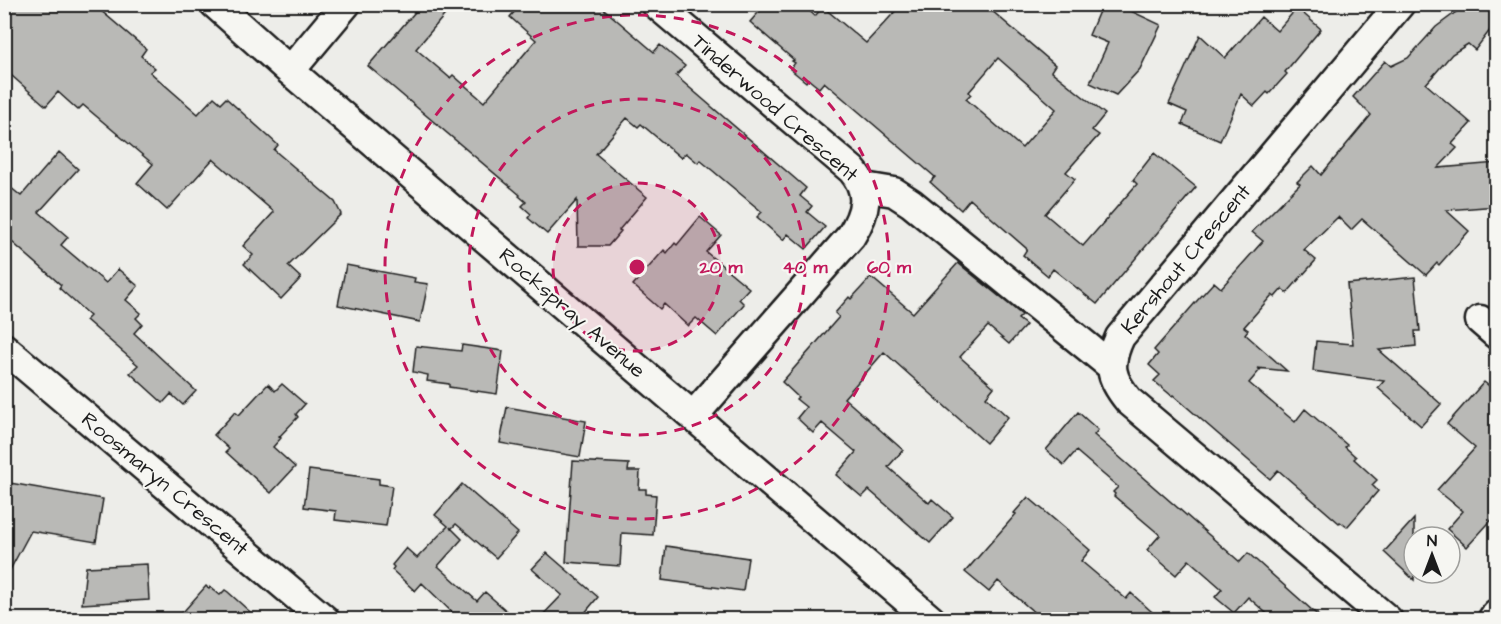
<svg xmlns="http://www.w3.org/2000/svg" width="1501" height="624" font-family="'Architects Daughter',sans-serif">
<rect width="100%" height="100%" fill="#edede9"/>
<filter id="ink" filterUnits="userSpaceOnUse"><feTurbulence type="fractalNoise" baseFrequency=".0167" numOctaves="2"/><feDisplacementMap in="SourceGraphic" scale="12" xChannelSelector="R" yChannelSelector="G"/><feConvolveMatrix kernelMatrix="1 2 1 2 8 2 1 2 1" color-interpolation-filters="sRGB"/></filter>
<g filter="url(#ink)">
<path fill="#b9b9b6" stroke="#1c1c1c" stroke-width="1.5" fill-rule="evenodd" d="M13,4H93L146,49L141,56L155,68L150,72L198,114L214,97L221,103L226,98L278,145L274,150L335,202L341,214L288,266L301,278L281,299L244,264L253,255L243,246L274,212L213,159L167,210L137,183L153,164L83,105L78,110L58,92L46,106L4,69V15Z
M422,4H454L416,49L450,78L453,75L484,102L536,40L510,17L521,4H598L654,52L660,45L685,66L676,76L806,188L800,196L812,206L807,212L825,227L806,249L788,234L783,240L757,217L762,212L700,160L698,163L686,153L681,158L641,124L638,127L627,118L596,154L647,197L619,230L621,231L608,246H578L577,200L547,234L528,218L531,214L522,206L526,202L519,196L520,195L368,66Z
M766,4H802L815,16L823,7L866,43L902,4H984L1055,65L1051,71L1105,114L1092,130L1099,135L1066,172L1075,179L1045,214L1083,246L1137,184L1133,180L1154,153L1196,187L1097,304L1053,269L1048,276L1023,255L1027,249L970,199L961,210L930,182L935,177L824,82L819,88L808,79L806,82L790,69L795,63L792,61L794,60L750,22ZM998,58L1056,109L1022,148L966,99L971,94L969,92Z
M1102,4H1116L1161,25L1140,69L1116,95L1090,83L1108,43L1089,35Z
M1467,4H1497V21L1475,50L1468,44L1452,54L1426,84L1471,123L1452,144L1457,148L1438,168L1497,163V206L1446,210L1469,231L1439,265L1437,263L1426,275L1362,219L1351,230L1338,217L1304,250L1316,260L1287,293L1282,289L1275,297L1272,295L1244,327L1248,330L1245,334L1287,371L1257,368L1260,370L1249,383L1295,422L1305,409L1347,445L1345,447L1356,457L1354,459L1377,480L1372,485L1378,491L1347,527L1340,522L1339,523L1278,470L1270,479L1173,395L1172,396L1154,381L1160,375L1149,365L1158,354L1154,350L1195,303L1214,282L1221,288L1263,241L1252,232L1300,184L1297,182L1313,166L1321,175L1371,115L1353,97L1385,61L1391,66L1408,58L1436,27Z
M1297,8L1321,29L1285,72L1287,74L1269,94L1267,92L1254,106L1241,94L1220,141L1182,124L1187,112L1169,104L1200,35L1225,58L1261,17L1277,31Z
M59,152L78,169L39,212L68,237L61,245L106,283L118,269L138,286L126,300L141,313L136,318L142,324L134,333L196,391L183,405L171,394L163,403L130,373L138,365L86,320L90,316L59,288L61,285L4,235V182L21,196Z
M700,217L721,235L706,252L749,288L739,299L744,304L717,336L696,318L688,326L664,304L660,309L633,285L664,250L667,253L675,243L677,245Z
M958,263L1022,315L1018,319L1026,325L1009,344L988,326L960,357L994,387L986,397L1008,417L986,443L884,352L844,398L903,450L888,467L929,503L932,499L953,517L930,543L869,490L862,497L836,475L856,452L822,423L813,433L797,418L806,407L796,399L798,397L782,382L839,317L835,313L849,297L851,299L871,277L913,313Z
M346,265L415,278L414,282L428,284L420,322L338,305Z
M1415,277L1420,331H1415L1416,346L1379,350L1441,404L1421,426L1378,388L1384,381L1313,371L1316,341L1353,344L1347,284Z
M462,345L503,351L497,394L449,387V384L427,381L428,375L413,372L416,346L461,351Z
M1484,382L1497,392V514L1467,547L1447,529L1463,511L1437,490L1475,448L1447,424Z
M268,384L275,391L282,384L305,404L296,414L298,417L279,437L281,438L273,447L295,467L271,493L226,452L229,449L214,435L235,412L239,415Z
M507,407L586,421L580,457L500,443Z
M1078,412L1098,430L1094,435L1109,448L1240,562L1248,553L1323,620H1274L1248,597L1234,613L1215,597L1222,589L1189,560L1176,575L1147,550L1160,535L1114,496L1115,494L1113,492L1118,487L1076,451L1064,465L1046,450Z
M573,461L629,464L628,471H640L639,489H646V494L656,495L653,535L622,533L620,566L566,562Z
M309,470L379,479V484L392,486L386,526L335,520L336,511L304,507Z
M4,482L103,499L96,542L31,531L4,581Z
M462,484L518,533L496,558L456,524L451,529L450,527L462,539L438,566L477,601L485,592L517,620H460L422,583L415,591L392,570L394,567L392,565L406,548L417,558L448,526L435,515Z
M1028,497L1090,550L1081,561L1126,599L1131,593L1161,620H1043L998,581L989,592L965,572L1016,514L1014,513Z
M1414,519V580L1384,552Z
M666,546L748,558L743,591L662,580Z
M547,553L598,597L579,620H538L562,595L532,569Z
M147,564L149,600L82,604L86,567Z
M206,586L209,589L210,587L220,595L225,590L228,592L259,620H176Z"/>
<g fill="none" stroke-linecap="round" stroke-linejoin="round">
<g stroke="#1c1c1c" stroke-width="33">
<path id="minor" d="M215,4L290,71L931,620
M656,4L852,170C871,192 866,212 851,236L693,416
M290,71L346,4
M864,187L894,192L911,203L1111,366
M1480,320L1496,334
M4,348L325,620
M1388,620L1129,401C1110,378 1107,365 1120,337L1400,4
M1492,620L1496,614"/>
</g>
<use href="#minor" stroke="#f6f6f2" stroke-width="28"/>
</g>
</g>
<circle cx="637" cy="267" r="84" fill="#c2185b" fill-opacity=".12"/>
<g fill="none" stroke="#c2185b" stroke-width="3" stroke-dasharray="10 8">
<circle cx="637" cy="267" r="84"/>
<circle cx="637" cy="267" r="168"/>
<circle cx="637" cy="267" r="252"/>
</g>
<g text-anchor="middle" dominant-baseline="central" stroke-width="4.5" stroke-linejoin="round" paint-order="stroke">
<g font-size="21" fill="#1c1c1c" stroke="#f6f6f2">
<text transform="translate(775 108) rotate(41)">Tinderwood Crescent</text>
<text transform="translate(1186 259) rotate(-50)">Kershout Crescent</text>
<text transform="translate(572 313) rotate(41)">Rockspray Avenue</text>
<text transform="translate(165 484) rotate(40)">Roosmaryn Crescent</text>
</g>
</g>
<circle cx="637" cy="267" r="9" fill="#c2185b" stroke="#f6f6f2" stroke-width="3"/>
<g font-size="18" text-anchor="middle" font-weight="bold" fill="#c2185b" stroke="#f6f6f2" stroke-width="4.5" stroke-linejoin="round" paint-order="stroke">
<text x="721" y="273">20 m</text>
<text x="805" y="273">40 m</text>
<text x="889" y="273">60 m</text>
</g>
<rect width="1501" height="624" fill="none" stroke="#f6f6f2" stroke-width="24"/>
<rect x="12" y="12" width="1477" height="600" fill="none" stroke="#1c1c1c" stroke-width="2" filter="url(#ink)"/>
<g transform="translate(1432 555)"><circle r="28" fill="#f6f6f2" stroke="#9f9f9c" stroke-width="1.5"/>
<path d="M0-4.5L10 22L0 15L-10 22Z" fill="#1c1c1c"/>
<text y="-9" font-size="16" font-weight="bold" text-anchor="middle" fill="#1c1c1c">N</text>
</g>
</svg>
